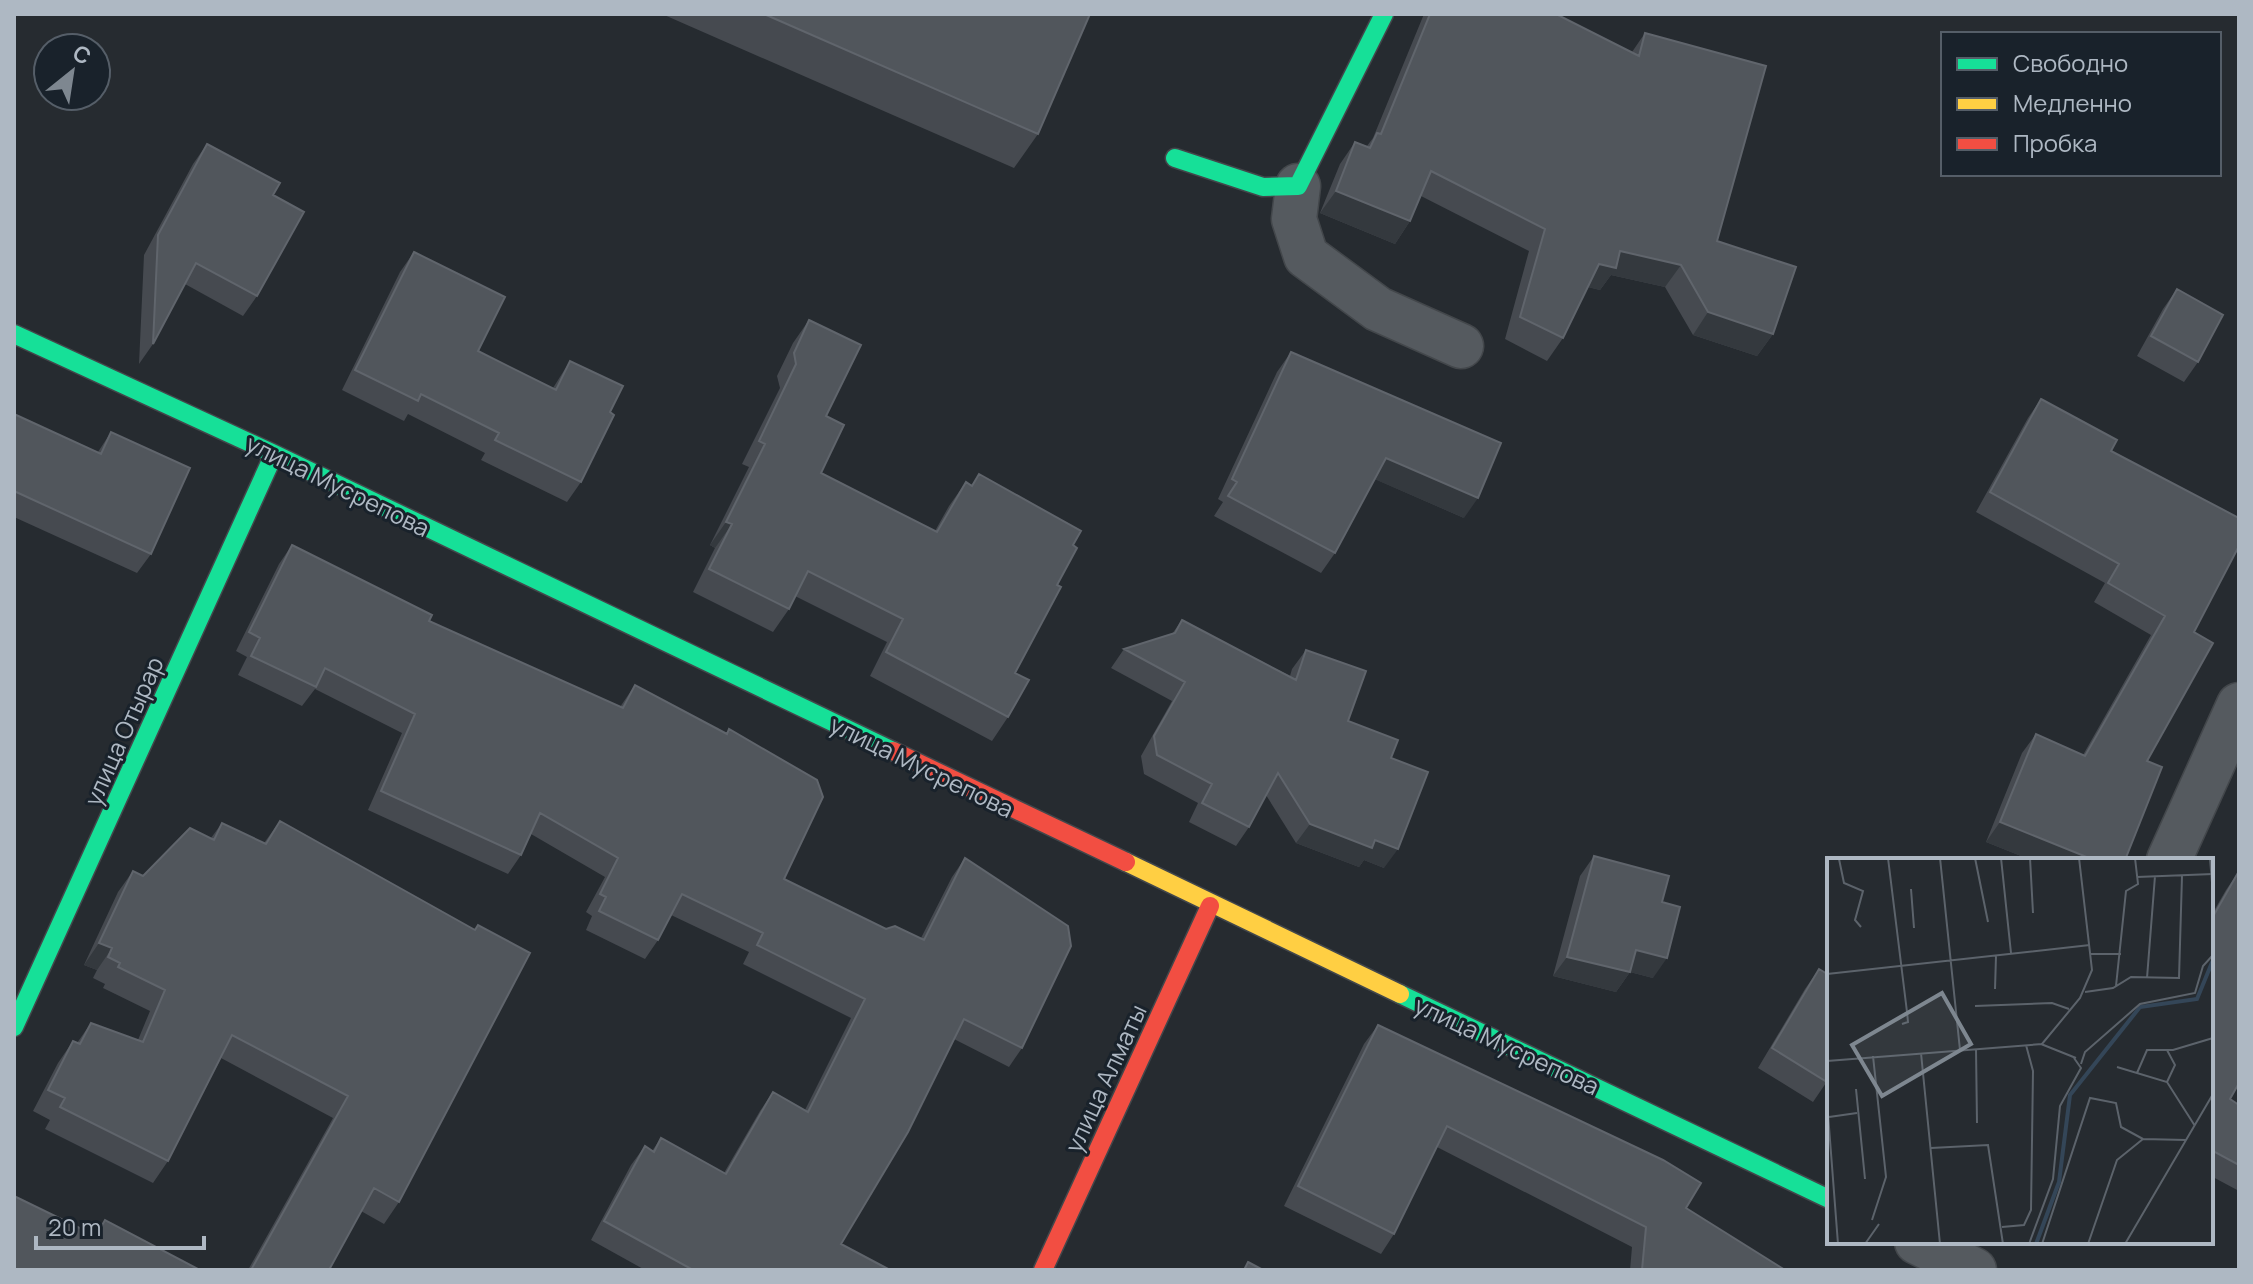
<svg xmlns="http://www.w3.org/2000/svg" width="2253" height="1284" font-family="Manrope,sans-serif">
<rect width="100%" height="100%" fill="#262b30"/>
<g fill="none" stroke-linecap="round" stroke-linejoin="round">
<g stroke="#43474b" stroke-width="47">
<path id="street" d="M1298,186L1294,219L1306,256L1378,309L1461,346
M2169,860L2239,705
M1917,1242L1974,1270"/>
</g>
<g stroke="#43474b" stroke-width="21">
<path id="fast" d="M1175,158L1263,187L1298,186L1384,14
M14,334L274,454L893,751
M1400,994L1829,1199
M14,1027L274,454"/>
</g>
<g stroke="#43474b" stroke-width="21">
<path id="slow" d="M1126,862L1400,994"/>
</g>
<g stroke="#43474b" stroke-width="21">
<path id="jam" d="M893,751L1126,862
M1043,1270L1210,906"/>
</g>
<use href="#street" stroke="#555a5f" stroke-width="44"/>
<use href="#fast" stroke="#16e098" stroke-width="18"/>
<use href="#slow" stroke="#ffcf43" stroke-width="18"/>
<use href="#jam" stroke="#f24e42" stroke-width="18"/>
</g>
<path fill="#464a50" d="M662,14H1090L1038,134L1014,168Z
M1424,14H1556L1632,52L1645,33L1717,241L1773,334L1757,356L1693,335L1665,287L1611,275L1600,290L1588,287L1563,338L1547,361L1505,339L1529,251L1421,196L1410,221L1395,244L1320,213L1340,164L1355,142L1367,146L1373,138Z
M207,144L273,195L257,296L243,316L185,284L153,344L139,364L144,255L193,164Z
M414,252L478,351L553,388L570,361L610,412L581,482L567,502L481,460L485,453L408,414L404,421L342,390L400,272Z
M2177,289L2198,362L2184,382L2137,356L2163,309Z
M809,320L826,416L821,473L935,531L949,506L966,482L971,486L979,474L1073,545L1057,585L1015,673L1008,717L992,741L870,676L887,642L795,596L789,609L773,632L693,592L715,548L710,545L749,467L742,464L780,388L777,376L793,343Z
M1291,352L1464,518L1375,479L1335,553L1321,573L1214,516L1223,502L1218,499L1277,372Z
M2041,399L2111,451L2194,632L2147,761L2125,860H2031L1986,842L2022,753L2036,734L2083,755L2151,635L2094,602L2105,583L1976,512L2028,418Z
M14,414L98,452L111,432L151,554L137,573L14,517Z
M292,545L429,621L620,707L635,685L784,879L886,929L921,938L952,877L965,858L1022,1048L1009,1067L954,1039L841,1244L890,1270H645L591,1240L631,1165L645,1146L652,1151L661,1138L724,1173L760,1111L773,1092L805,1110L851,1018L743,964L749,952L671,915L658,940L645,959L586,930L592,916L586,912L605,877L531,834L521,855L508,874L368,810L402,733L315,689L302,706L238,675L247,657L236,651L279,564Z
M1182,620L1290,676L1292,669L1306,650L1348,721L1391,758L1384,868L1364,860L1359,867L1296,843L1266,795L1249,827L1236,846L1189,822L1198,803L1144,774L1141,756L1172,701L1111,668L1124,649L1172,634Z
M280,821L399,1202L384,1224L361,1211L329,1270H248L333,1118L221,1058L168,1161L153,1183L45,1129L50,1120L33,1111L58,1063L73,1041L77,1043L91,1023L138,1040L150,1011L103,988L105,984L93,978L97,970L84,965L118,892L133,871L143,876L211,838L222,823L264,843Z
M1594,856L1662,902L1653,978L1630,972L1616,992L1553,976L1580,876Z
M2239,871L2230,1099L2239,1105V1191L2211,1176V916L2226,890Z
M1819,969L1829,975V1082L1828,1080L1813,1102L1758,1068L1805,989Z
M1378,1025L1686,1208L1785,1270H1630L1632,1247L1437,1147L1394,1234L1381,1254L1284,1206L1364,1044Z"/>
<path fill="#34393e" d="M1336,191L1410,221L1395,244L1320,213Z
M1620,251L1681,265L1665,287L1611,275L1600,290L1584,286L1599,264Z
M1708,312L1773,334L1757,356L1693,335Z
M1386,458L1478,498L1464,518L1372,478Z
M726,522L732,524L715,548L710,545Z
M2000,822L2094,860H2031L1986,842Z
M1310,824L1375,840L1398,849L1384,868L1364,860L1359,867L1296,843Z
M99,943L112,948L97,970L84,965Z
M1636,950L1667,958L1653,978L1622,970Z
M1567,957L1630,972L1616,992L1553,976Z"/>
<path fill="#51565c" stroke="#60656c" stroke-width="2" d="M764,14H1090L1038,134Z
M1430,14H1556L1639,56L1645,33L1766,66L1717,241L1796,267L1773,334L1708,312L1681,265L1620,251L1616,268L1599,264L1563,338L1520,317L1545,229L1431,171L1410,221L1336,191L1355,142L1370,148L1377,133L1381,134Z
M207,144L280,183L273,195L304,212L257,296L196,263L153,344L158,235Z
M414,252L505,297L478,351L556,390L570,361L623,386L610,412L614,415L581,482L495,440L499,433L421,394L418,401L355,370Z
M2177,289L2223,315L2198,362L2151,336Z
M809,320L861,345L826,416L844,425L821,473L937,532L966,482L972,486L979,474L1081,531L1073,545L1077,548L1057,585L1061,587L1015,673L1029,680L1008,717L886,652L903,619L808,571L789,609L709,569L732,524L726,522L765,444L759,441L796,364L794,353Z
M1291,352L1501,443L1478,498L1386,458L1335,553L1228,496L1237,482L1232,479Z
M2041,399L2117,440L2111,451L2239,518V546L2194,632L2213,643L2147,761L2162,767L2125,860H2094L2000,822L2036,734L2085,756L2165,616L2108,583L2119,564L1990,492Z
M14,414L101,454L111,432L190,468L151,554L14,491Z
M292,545L432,615L429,621L623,708L635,685L727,734L729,729L817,780L823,797L784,879L886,929L895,926L924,940L965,858L1068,926L1071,946L1022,1048L964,1019L908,1132L841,1244L890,1270H693L604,1221L645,1146L654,1152L661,1138L726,1174L773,1092L808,1112L865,999L757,945L763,933L682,894L658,940L599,911L606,897L600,894L618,858L540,813L521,855L381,791L415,714L325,668L316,687L251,656L260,638L249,632Z
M1182,620L1296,680L1306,650L1366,671L1348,721L1398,740L1391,758L1428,772L1398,849L1375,840L1372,848L1310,824L1278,773L1249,827L1202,803L1212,784L1157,755L1154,736L1185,682L1124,649L1175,633Z
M280,821L475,930L478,925L530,953L399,1202L374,1188L329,1270H251L348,1096L232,1035L168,1161L60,1107L65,1098L48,1090L73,1041L80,1044L91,1023L143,1042L165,990L118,967L120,963L108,957L112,948L99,943L133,871L143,876L190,828L214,840L222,823L266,844Z
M1594,856L1669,876L1662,902L1680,907L1667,958L1636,950L1630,972L1567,957Z
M2239,871V1083L2230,1099L2239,1105V1165L2211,1150V920Z
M1819,969L1829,975V1078L1827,1082L1772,1048Z
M1378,1025L1663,1160L1701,1183L1686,1208L1785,1270H1642L1646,1227L1447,1126L1394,1234L1298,1186Z
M14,1196L96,1236L105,1220L198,1269L197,1270H14Z
M1248,1262L1263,1270H1244Z"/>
<g text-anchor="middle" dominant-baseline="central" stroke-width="6" stroke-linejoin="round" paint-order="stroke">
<g font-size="24" fill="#aeb8c3" stroke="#19222b">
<text transform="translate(338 485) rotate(26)">улица Мусрепова</text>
<text transform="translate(123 731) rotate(-66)">улица Отырар</text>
<text transform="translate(922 766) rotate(26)">улица Мусрепова</text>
<text transform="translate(1507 1045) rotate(25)">улица Мусрепова</text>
<text transform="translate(1105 1078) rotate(-65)">улица Алматы</text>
</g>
</g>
<g transform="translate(1827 858)">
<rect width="386" height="386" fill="#262b30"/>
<path fill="none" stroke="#344658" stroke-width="4" d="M209,386L232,324L243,237L313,149L370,141L386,102"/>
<path fill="none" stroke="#5c636b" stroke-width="2" d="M61,0L80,154L81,164L75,166M113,0L133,192M148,0L161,64M174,0L184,95M203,0L206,55M383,0L386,37M12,1L17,25L36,33L28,62L34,69M310,19L386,16M84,31L87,70M264,96H294M0,116L263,87M320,120L328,18M289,128L299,33L311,26L308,0M168,131L169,98M258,134L286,130L304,119L352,120L355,18M148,148L225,145L242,151M214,186L249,200M149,191L150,265M340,192L348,207L340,224M94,195L113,386M0,203L215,186L253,140L265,112L252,0M254,206L258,194L313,146L368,135L376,108L386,97M290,209L340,224L368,268M310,215L320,192H346L386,180M29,231L38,321M0,243L11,386M2,259L30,255M104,290L161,287L176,386M45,362L59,319L46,198M175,369L197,367L204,352L206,213L199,187M38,386L52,366M202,386L226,321L233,248L254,210L247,200M215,386L263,240L289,245L294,269L316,281M261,386L290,302L316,281L359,282M298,386L386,236"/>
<path fill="#7e8790" fill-opacity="0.15" stroke="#7e8790" stroke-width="4" d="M115,135L144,186L55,238L25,187Z"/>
<rect width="386" height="386" fill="none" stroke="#aeb8c3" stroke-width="4"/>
</g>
<rect width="2253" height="1284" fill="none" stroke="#aeb8c3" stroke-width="32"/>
<rect x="1941" y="32" width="280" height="144" fill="#19222b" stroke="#555e68" stroke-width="2"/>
<rect x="1957" y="58" width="40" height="12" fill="#16e098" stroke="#555e68" stroke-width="2"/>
<text x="2013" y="72" font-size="24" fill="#aeb8c3">Свободно</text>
<rect x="1957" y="98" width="40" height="12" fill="#ffcf43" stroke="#555e68" stroke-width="2"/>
<text x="2013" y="112" font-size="24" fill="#aeb8c3">Медленно</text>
<rect x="1957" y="138" width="40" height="12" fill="#f24e42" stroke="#555e68" stroke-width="2"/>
<text x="2013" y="152" font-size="24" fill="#aeb8c3">Пробка</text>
<g transform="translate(72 72) rotate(30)"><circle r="38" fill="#19222b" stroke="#555e68" stroke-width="2"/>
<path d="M0-6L14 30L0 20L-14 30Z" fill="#7e8790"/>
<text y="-12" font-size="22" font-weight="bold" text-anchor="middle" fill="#aeb8c3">С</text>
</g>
<path d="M36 1236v12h168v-12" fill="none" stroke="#aeb8c3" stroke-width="4"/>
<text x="48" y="1236" font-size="24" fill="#aeb8c3" stroke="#19222b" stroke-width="6" paint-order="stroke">20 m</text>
</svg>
